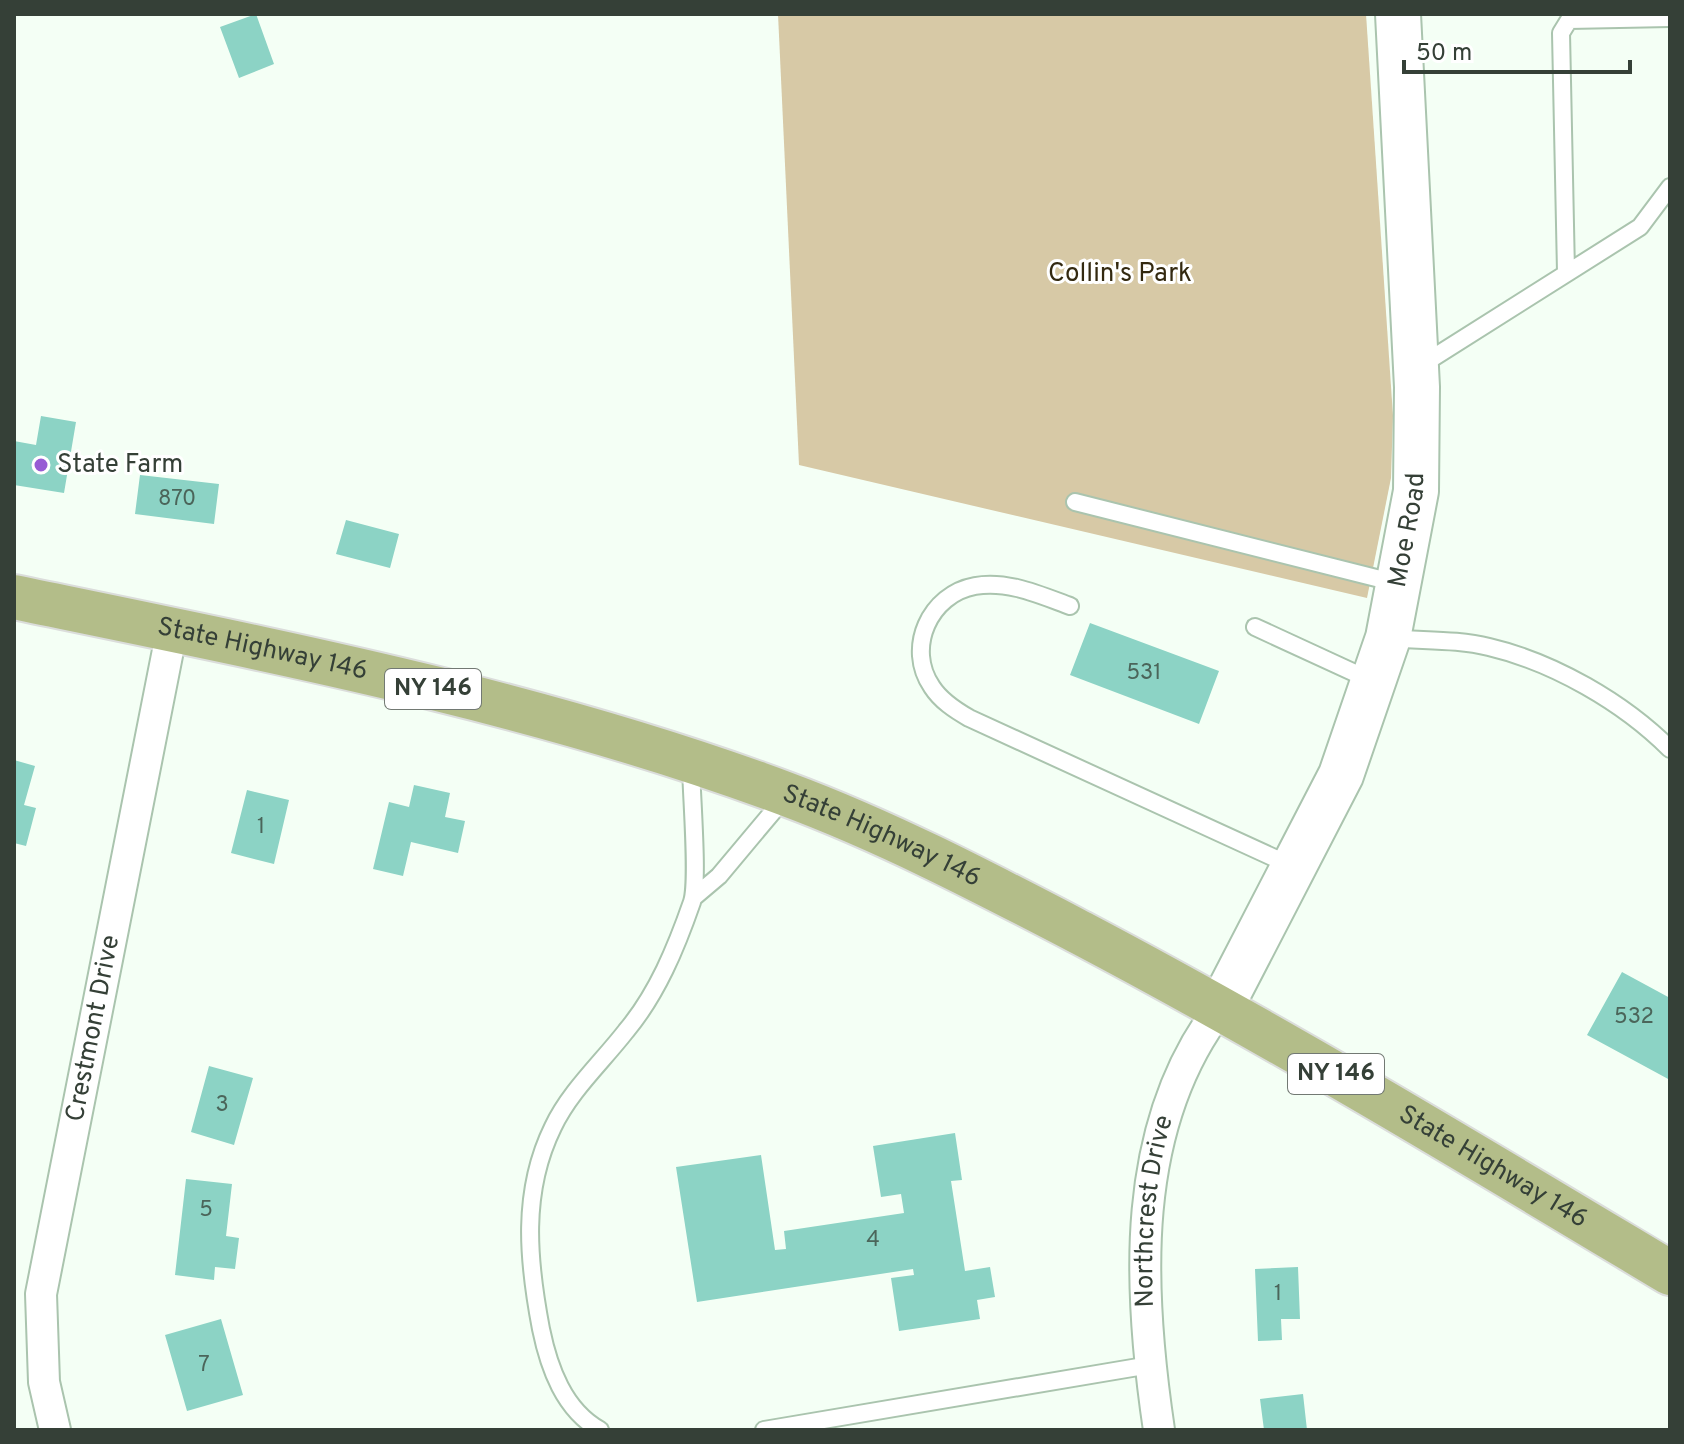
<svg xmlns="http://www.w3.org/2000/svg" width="1684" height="1444" font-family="Overpass,sans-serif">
<rect width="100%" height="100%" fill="#f4fff5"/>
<path fill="#d7c9a6" d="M778,14H1366L1393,416L1391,478L1367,598L799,465Z"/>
<path fill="#8cd3c5" d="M256,14L274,64L239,78L220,27Z
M41,416L76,422L64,493L14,485V441L36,445Z
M140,475L219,484L214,524L135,514Z
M346,520L399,534L390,568L336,554Z
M1090,623L1219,671L1199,724L1070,675Z
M14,760L35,766L24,805L36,808L26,846L14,843Z
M414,785L450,793L445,817L465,821L458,853L411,842L403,876L373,869L389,802L409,807Z
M247,790L289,800L274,864L231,853Z
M1622,972L1670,998V1080L1587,1035Z
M209,1066L253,1078L234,1145L191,1132Z
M955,1133L962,1180L951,1181L965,1271L990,1267L995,1297L977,1300L980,1319L899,1331L891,1278L914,1275L913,1269L697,1302L676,1167L761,1155L775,1250L786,1249L784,1231L904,1213L901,1194L881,1197L873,1146Z
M186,1179L232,1184L226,1236L239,1238L235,1269L215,1267L214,1280L175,1275Z
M1298,1267L1300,1319H1281L1282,1340L1258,1341L1255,1269Z
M221,1319L243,1395L187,1411L165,1335Z
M1303,1394L1307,1430H1264L1260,1399Z"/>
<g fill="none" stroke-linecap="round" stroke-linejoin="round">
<g stroke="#aac4ae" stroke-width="20">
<path id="lane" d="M1566,272L1561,33L1569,20L1670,18
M1420,366L1640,227L1670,187
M1075,502L1396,583
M1070,606C1040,595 1007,580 975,586C930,594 905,648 932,687C941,701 955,710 969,718L1292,866
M1255,627L1370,680
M1390,638C1422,641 1457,639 1489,647C1553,662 1623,702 1670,749
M693,898L719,876L786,796
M600,1430C564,1410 549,1368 541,1329C528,1261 521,1192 553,1127C570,1091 602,1062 626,1031C657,994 676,948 692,902C699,880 691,792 691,763
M764,1430L1150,1365"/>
</g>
<g stroke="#aac4ae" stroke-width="34">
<g id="street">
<path id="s1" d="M55,1430L44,1382L41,1294L172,630"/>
<path id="s2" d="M1159,1430C1138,1289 1129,1126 1221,1007"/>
</g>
</g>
<g stroke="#aac4ae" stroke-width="48">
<g id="secondary">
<path id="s3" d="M1221,1007L1341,775L1388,638L1416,491L1417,387L1398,14"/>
</g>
</g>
<g stroke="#dbdddb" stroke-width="48">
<g id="primary">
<path id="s4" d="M14,597C274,651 537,701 786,794C888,832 985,883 1081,933C1282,1039 1475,1156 1670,1273"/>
</g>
</g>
<use href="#lane" stroke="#fff" stroke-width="16"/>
<use href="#street" stroke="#fff" stroke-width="30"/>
<use href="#secondary" stroke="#fff" stroke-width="44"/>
<use href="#primary" stroke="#b3bd89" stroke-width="44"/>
</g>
<circle fill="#975cd4" stroke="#fff" stroke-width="3" cx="41" cy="465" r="8"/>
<g text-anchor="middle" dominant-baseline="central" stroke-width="6" stroke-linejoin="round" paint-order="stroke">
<g font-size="22" fill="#4b655a">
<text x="177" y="499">870</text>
<text x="1144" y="673">531</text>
<text x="261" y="827">1</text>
<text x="1634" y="1017">532</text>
<text x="222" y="1105">3</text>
<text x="206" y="1210">5</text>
<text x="873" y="1240">4</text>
<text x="1278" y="1294">1</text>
<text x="204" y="1365">7</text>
</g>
<g fill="#fff" stroke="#727973" stroke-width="2">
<rect x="385" y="669" width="96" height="40" rx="6"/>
<rect x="1288" y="1054" width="96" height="40" rx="6"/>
</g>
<g font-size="24" font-weight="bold" fill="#354037">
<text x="433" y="689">NY 146</text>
<text x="1336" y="1074">NY 146</text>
</g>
<g font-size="26" fill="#332910" stroke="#fff">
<text x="1120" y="274">Collin's Park</text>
</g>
<g font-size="26" fill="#354037" stroke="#fff" text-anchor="start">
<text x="57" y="465">State Farm</text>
</g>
<g font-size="26" fill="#354037" stroke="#fff">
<text stroke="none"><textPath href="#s3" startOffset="516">Moe Road</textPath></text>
<text stroke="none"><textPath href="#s4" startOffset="254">State Highway 146</textPath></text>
<text stroke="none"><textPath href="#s4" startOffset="902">State Highway 146</textPath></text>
<text stroke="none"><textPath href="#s1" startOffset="408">Crestmont Drive</textPath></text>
<text stroke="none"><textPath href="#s4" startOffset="1598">State Highway 146</textPath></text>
<text stroke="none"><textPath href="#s2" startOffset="220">Northcrest Drive</textPath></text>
</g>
</g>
<rect width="1684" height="1444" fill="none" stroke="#354037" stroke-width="32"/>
<path d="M1404 60v12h226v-12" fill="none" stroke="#354037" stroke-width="4"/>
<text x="1416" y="60" font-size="24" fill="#354037" stroke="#ffffff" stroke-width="6" paint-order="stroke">50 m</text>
</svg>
